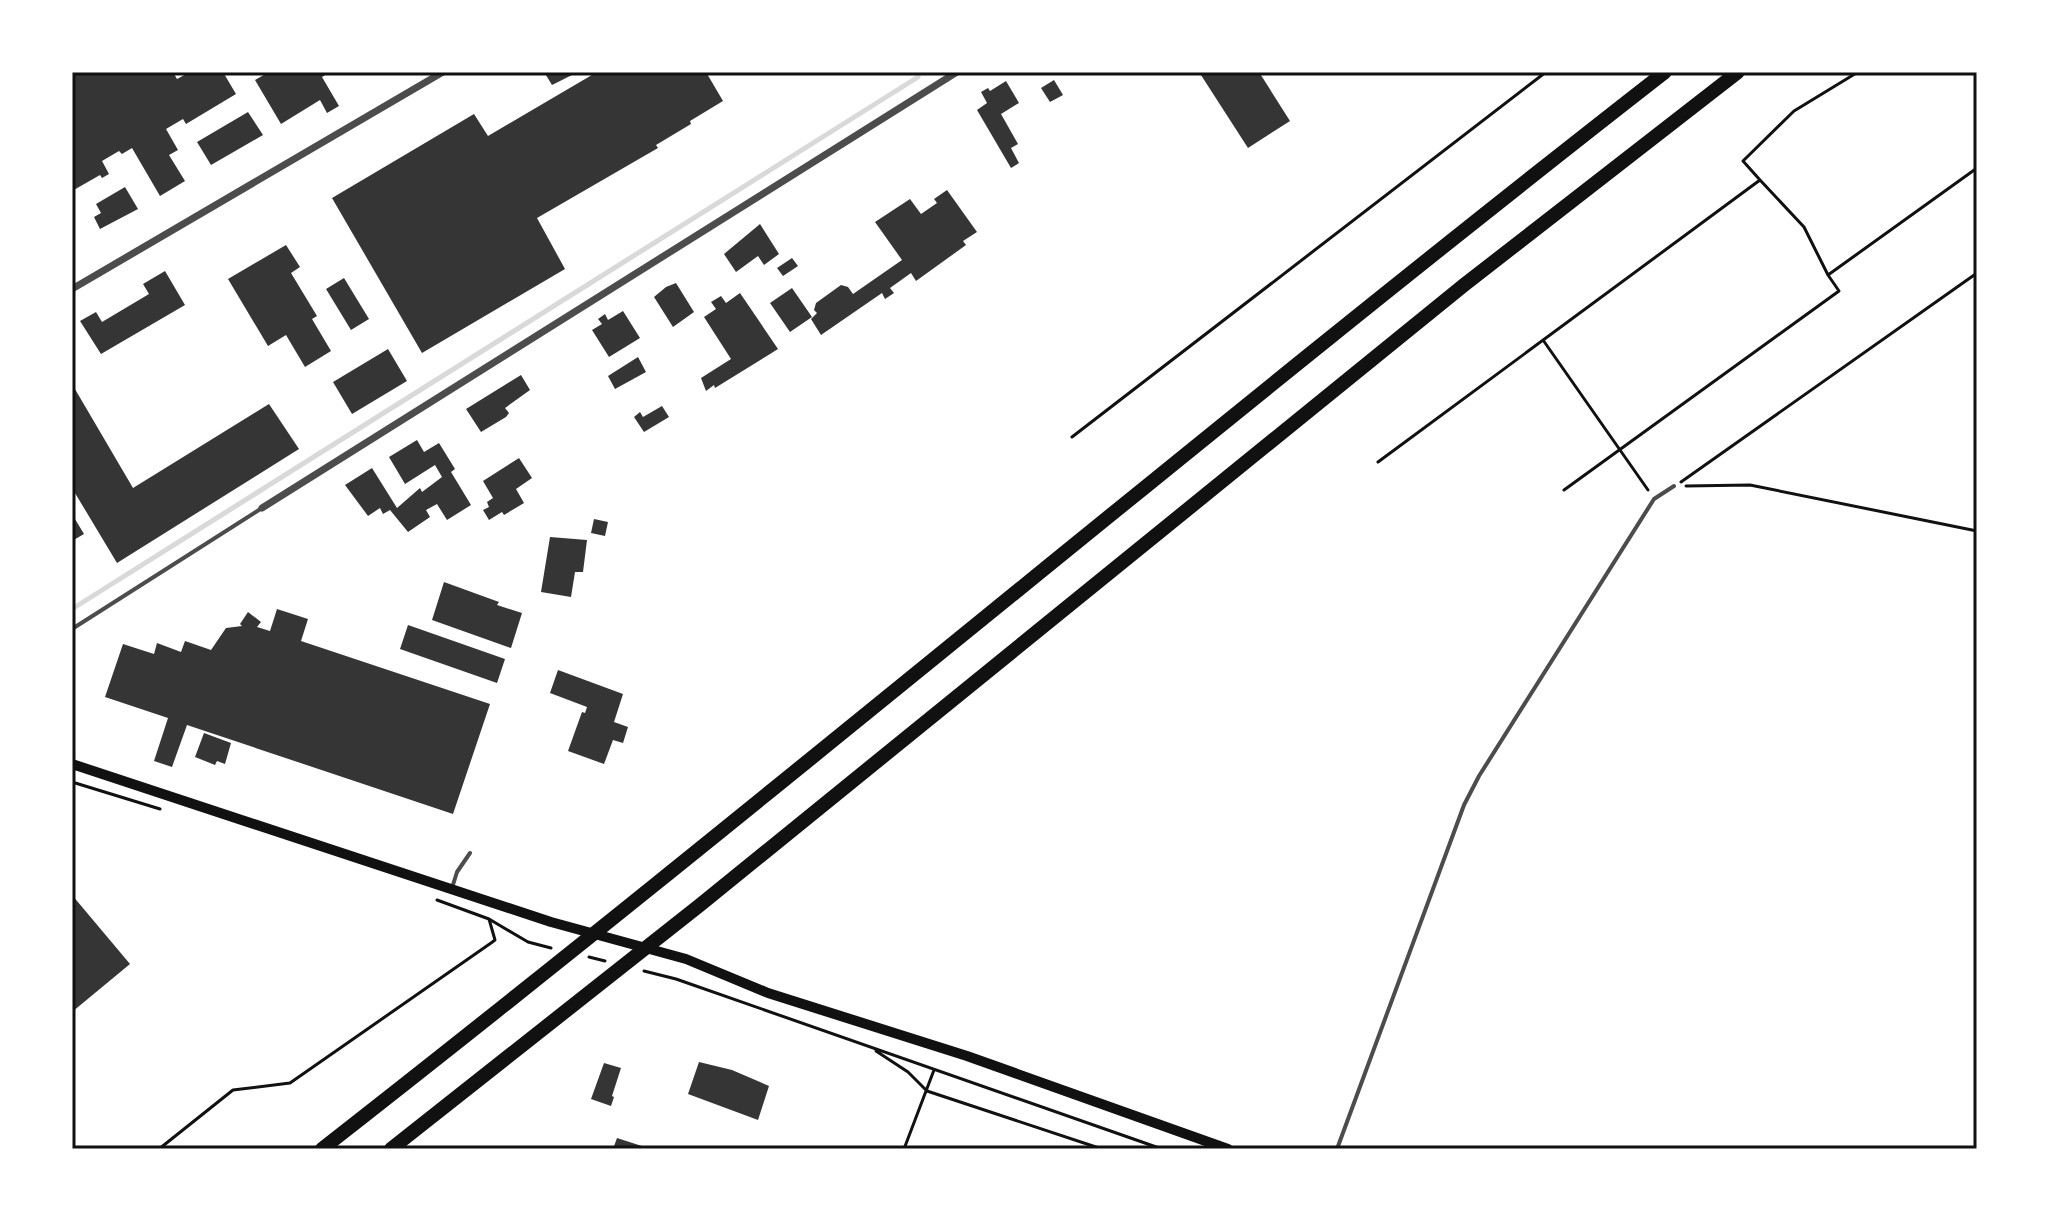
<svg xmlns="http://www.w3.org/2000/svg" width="2049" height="1221" font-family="Helvetica,sans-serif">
<rect width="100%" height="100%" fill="#fff"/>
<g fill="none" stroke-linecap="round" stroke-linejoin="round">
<path stroke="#d9d9d9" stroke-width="5" d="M72,609L918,77"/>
</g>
<path fill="#353535" d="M72,72H173L177,79L190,72H223L236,94L186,124L183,119L166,129L178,150L169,155L185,181L160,196L132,148L122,154L119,151L102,161L109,174L102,178L100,175L72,191V78L75,76Z
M269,72H330L322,77L339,106L327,113L320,100L281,124L255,80Z
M544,72H578L552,85Z
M597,72H706L723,101L690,121L691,124L656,145L658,148L537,218L565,269L422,353L332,198L474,114L488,136Z
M1199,72H1259L1290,121L1248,148Z
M1054,80L1063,95L1050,102L1041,88Z
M1006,81L1019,103L1001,114L1018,144L1011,148L1019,163L1011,168L977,110L987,103L981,92L988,88L990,91Z
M248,112L263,135L211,165L197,142Z
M125,187L138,209L100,229L94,217L101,213L96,204Z
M947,190L977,232L963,241L966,245L916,281L911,273L890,288L894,293L885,299L882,293L821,335L811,319L817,313L814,310L816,303L841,285L848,287L853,294L902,260L875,222L910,199L921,214L937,203L934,199Z
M760,224L779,254L764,265L758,256L736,272L724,254Z
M286,245L300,267L291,273L317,316L312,319L331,351L305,367L286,335L268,346L228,279Z
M792,258L798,266L783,276L777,268Z
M165,271L185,305L101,354L80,321L96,312L102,322L149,294L143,284Z
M344,278L369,319L351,330L326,289Z
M676,283L694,312L673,327L654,297L666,287Z
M792,288L812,317L790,332L770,303Z
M740,293L778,349L715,388L714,385L706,391L701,378L731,359L704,317L716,309L711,302L721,296L726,303Z
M623,311L640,338L609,357L592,330L602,324L598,319L605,314L608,320Z
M388,349L407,381L352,414L333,382Z
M638,357L646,372L615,389L608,376Z
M521,375L530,390L505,408L509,413L506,417L481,432L466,409Z
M72,384L133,488L269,404L299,449L117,563L72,488Z
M662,406L669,417L644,432L634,417L640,412L643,417Z
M417,440L424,452L439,443L455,469L451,472L471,505L447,520L437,504L426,510L430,517L408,532L390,510L383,514L380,508L368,516L345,485L372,468L397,508L420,488L422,492L442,477L435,465L405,484L389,457Z
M519,458L532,478L516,489L524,503L504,515L502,512L489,520L483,510L489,507L487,502L493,498L483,481Z
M72,514L84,534L72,541Z
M594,519L608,522L605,536L591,533Z
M550,537L587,540L583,572H575L571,597L541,592Z
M444,582L499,602L497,605L522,613L511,648L432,620Z
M277,609L308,619L301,641L490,704L453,814L187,725L172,767L154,761L168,718L105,697L123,644L154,654L157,643L181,652L185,641L211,650L226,628L242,626L240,624L248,612L261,622L257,627L270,631Z
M408,625L505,659L497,683L400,649Z
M558,670L623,694L614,722L628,727L623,743L613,740L604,764L568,751L582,712L585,713L587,707L550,693Z
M204,733L231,743L225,764L217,761L215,765L195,757Z
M72,895L130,964L72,1012Z
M699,1062L732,1070L769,1086L758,1120L688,1094Z
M604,1063L621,1068L612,1096L614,1097L611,1106L591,1099Z
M617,1138L648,1148V1149H613Z"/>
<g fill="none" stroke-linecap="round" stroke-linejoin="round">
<path stroke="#111" stroke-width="3" d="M1760,180L1804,227L1828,275L1977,168
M1543,340L1648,490
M1072,437L1546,72
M1378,462L1760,180L1743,161L1794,111L1858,72
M1681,482L1977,273
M1686,486L1750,485L1977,531
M1564,490L1839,291L1828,275
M72,782L160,809
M437,900L489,919L528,942L551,948
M589,957L605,961
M644,971L676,979L1162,1149
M876,1051L908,1072L927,1091L1102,1149
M159,1149L233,1090L290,1083L491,943L495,940L489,919
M904,1149L934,1070"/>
<path stroke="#4c4c4c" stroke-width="4" d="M72,629L262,508
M452,888L457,872L470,853
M1337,1149L1464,805L1479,776L1654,499L1674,486"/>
<path stroke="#4c4c4c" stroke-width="7" d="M72,289L443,72
M262,508L957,72"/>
<path stroke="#111" stroke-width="10" d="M72,764L551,922L686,959L768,993L967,1056L1228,1149"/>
<path stroke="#111" stroke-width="14" d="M322,1149C774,796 1212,425 1665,72
M391,1149L700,905L1464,285L1738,72"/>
</g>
<rect width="2049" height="1221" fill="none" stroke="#ffffff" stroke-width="148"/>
<rect x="74" y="74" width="1901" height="1073" fill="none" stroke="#111" stroke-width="3"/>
</svg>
